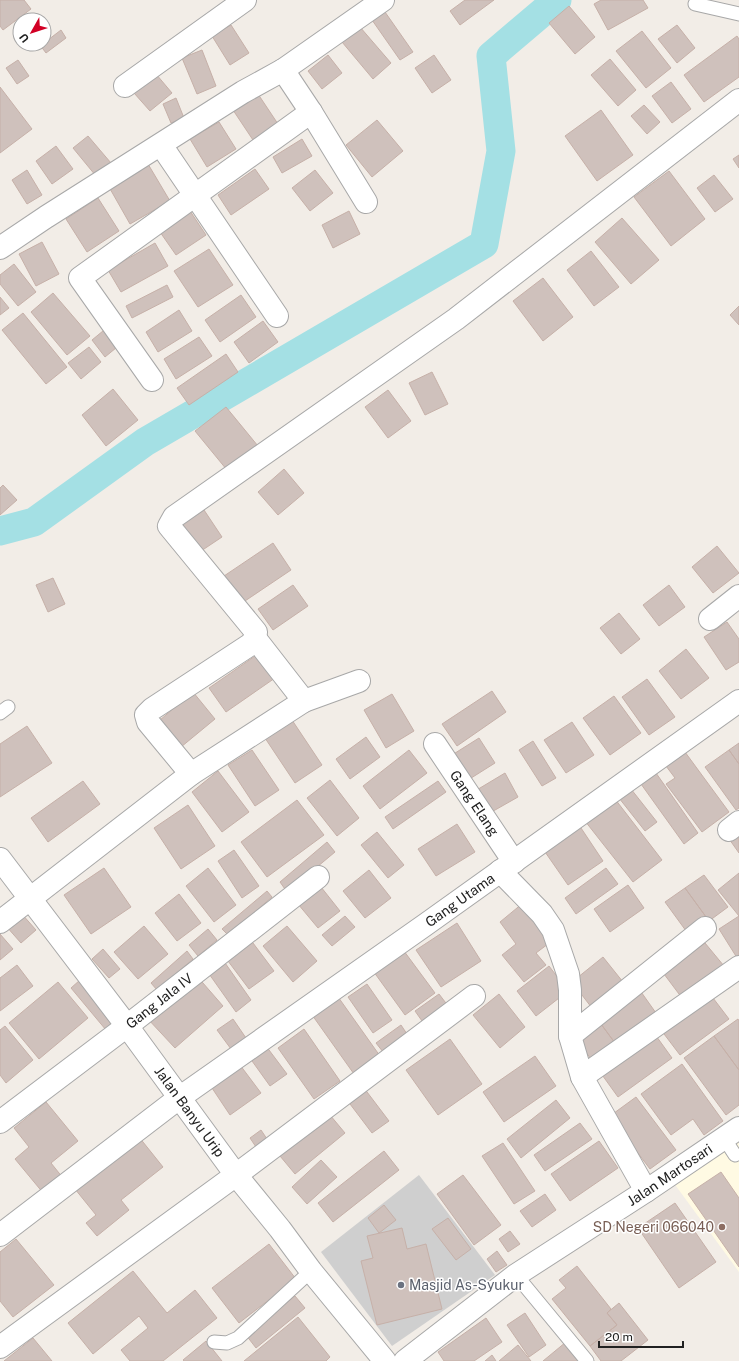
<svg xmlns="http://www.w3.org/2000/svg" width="739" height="1361" font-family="'Public Sans',sans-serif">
<rect width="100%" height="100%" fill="#f2ede7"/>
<path fill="#fffae3" d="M739,1141V1272L673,1182Z"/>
<path fill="#cfcfcf" d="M419,1175L495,1275L392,1346L321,1252Z"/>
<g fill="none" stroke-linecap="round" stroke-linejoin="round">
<path stroke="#a4e0e4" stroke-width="29" d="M0,531L34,522L145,442L484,244L501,151L491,56L557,0"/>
</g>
<path fill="#cfc1bc" stroke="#c6b0a8" d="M0,0H24L31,9L3,30L0,26Z
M465,0H494L460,25L450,11Z
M601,0H643L648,8L608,30L594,4Z
M569,6L595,37L575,54L549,23Z
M385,12L413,52L400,60L372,20Z
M231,25L249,53L230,65L212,36Z
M677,25L695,48L677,63L658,39Z
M360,27L391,63L373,79L342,42Z
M61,30L66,38L46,53L40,45L44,44V43Z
M642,31L671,68L646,88L616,51Z
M737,36L739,39V77L704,102L684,75Z
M202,50L216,86L197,94L182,58Z
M328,55L342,73L322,89L308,71Z
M434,55L451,80L432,93L415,68Z
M610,59L636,90L618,106L591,75Z
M18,60L29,76L17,84L6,68Z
M156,74L172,93L150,111L134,93Z
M671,82L691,109L672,123L652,96Z
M0,87L32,129L0,153Z
M258,94L278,124L253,140L233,110Z
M176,98L184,118L171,123L163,104Z
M644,105L660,122L647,134L631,116Z
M601,110L633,155L597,181L565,136Z
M377,120L403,151L372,177L346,145Z
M219,122L236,149L207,167L190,139Z
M88,136L111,163L96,176L73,148Z
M302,139L312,156L282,173L273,157Z
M56,146L73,169L52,184L36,161Z
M739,155V168L733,159Z
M148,164L170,201L130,224L109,187Z
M255,169L269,189L231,215L218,195Z
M27,170L42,195L27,204L12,180Z
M315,170L333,193L310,211L292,188Z
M669,171L705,219L671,246L634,197Z
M714,175L733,199L715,212L697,188Z
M98,198L119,231L87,252L66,219Z
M190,211L206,235L176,255L160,232Z
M349,211L360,234L333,248L322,225Z
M622,218L659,260L631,284L595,242Z
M42,242L59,274L36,286L19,254Z
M155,243L168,266L121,292L108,270Z
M209,249L233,285L198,307L174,271Z
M591,251L619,287L594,306L567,270Z
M14,264L36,292L18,306L0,284V275Z
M543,278L573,317L543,341L513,301Z
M167,285L173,297L132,318L126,306Z
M53,293L90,336L67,355L31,312Z
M241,295L256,317L220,342L205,320Z
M0,297L9,308L0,315Z
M739,306V325L730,315Z
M179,310L192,331L158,352L146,332Z
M23,313L67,367L46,384L2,330Z
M263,321L278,342L249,363L234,342Z
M109,326L122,343L105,357L92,340Z
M199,337L212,356L176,379L164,359Z
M89,347L101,362L81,379L68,363Z
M226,354L238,372L189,405L177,388Z
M432,372L448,404L425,415L409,383Z
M113,389L138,420L106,446L82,415Z
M388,390L411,421L388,438L365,407Z
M226,407L258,446L227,470L195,431Z
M284,469L304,493L278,515L258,492Z
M3,485L17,500L0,515V488Z
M204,510L222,537L198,553L180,526Z
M273,543L291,570L242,603L224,576Z
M717,546L739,573L713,593L692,567Z
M53,578L65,604L48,612L36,585Z
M293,585L308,606L273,630L258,609Z
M669,585L685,607L659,626L643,605Z
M619,613L640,639L621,654L600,628Z
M727,622L739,639V662L726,670L704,637Z
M686,649L709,678L681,699L659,671Z
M258,654L275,678L226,712L209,688Z
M647,679L675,717L649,735L622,697Z
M492,691L506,712L457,746L442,724Z
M193,692L215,719L181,747L160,720Z
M392,694L414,731L386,748L364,710Z
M614,696L641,733L610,755L583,718Z
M292,720L322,765L295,783L265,738Z
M572,722L594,755L566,773L544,740Z
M27,726L52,763L0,797V744Z
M366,737L380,757L350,779L336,759Z
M479,738L495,763L468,780L452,755Z
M533,741L556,778L542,786L519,750Z
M739,743V764L729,750Z
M252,750L279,790L255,806L228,765Z
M409,750L427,773L380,809L363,786Z
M729,750L739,764V808L736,810L705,767Z
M685,752L729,812L702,832L666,784L675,778L666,766Z
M218,771L249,812L222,832L192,792Z
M505,773L518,797L488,814L475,791Z
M656,773L698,833L684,844L641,784Z
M330,780L359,818L337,836L307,798Z
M83,781L100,804L48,842L31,818Z
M438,781L446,792L393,829L385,817Z
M631,789L657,822L645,831L619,798Z
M615,799L662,860L633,882L585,821Z
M297,800L324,835L267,877L241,842Z
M188,805L215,846L181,869L154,828Z
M457,824L475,852L436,876L418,849Z
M579,825L603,861L568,885L543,849Z
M739,827V853L727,836Z
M377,832L404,865L388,878L361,845Z
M327,842L335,852L287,892L280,882Z
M234,850L259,886L242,898L218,861Z
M104,868L131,907L91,934L64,895Z
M208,868L236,905L214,922L186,886Z
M606,868L618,884L576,914L565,898Z
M369,870L391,898L365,918L343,891Z
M739,873V916L718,890Z
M704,875L728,907L709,921L685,888Z
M628,885L644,908L610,932L594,909Z
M321,887L340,911L318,928L298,904Z
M685,888L709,921L689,935L665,902Z
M267,891L272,897L228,935L222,929Z
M179,894L201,923L177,941L155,913Z
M523,903L552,941L536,953L546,965L524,982L502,955L516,944L500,922Z
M21,913L36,930L21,943L6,926Z
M345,916L355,927L332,946L322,935Z
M739,916V961L719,929Z
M457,923L481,961L441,987L416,950Z
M144,926L168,954L138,979L114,952Z
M287,926L317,961L293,982L263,946Z
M208,929L217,940L198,956L189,945Z
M0,934L13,949L0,960Z
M247,935L274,971L249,989L222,953Z
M705,943L724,966L682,998L664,974Z
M401,947L435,993L405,1015L371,968Z
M103,949L120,969L109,978L92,959Z
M187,951L193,959L157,990L151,983Z
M603,957L627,987L595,1012L572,982Z
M223,960L251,1000L236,1012L207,971Z
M17,965L33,986L0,1011V978Z
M549,966L568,991L536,1016L517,991Z
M196,975L223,1006L175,1048L147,1018Z
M80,980L115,1022L106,1030L71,988Z
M58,982L88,1018L39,1059L9,1023Z
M367,984L392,1020L373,1033L348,997Z
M639,989L656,1013L618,1047L598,1020Z
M336,994L380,1056L354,1074L310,1012Z
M439,994L452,1011L427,1028L415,1011Z
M499,994L525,1027L500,1048L473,1015Z
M710,994L729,1019L680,1055L661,1030Z
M233,1019L246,1038L231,1049L217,1030Z
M738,1019L739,1021V1070L714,1036Z
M598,1020L618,1047L595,1064L574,1037Z
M401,1025L411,1040L387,1057L376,1043Z
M5,1026L33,1060L6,1083L0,1075V1030Z
M304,1029L340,1081L314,1099L278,1048Z
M654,1033L672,1058L618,1097L600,1072Z
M714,1036L739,1070V1105L726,1115L684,1058Z
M450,1039L482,1084L438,1115L406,1070Z
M263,1042L287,1074L270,1086L247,1054Z
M535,1056L556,1086L504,1122L483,1092Z
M682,1064L723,1121L704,1135L693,1119L671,1135L641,1094Z
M240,1065L261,1093L230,1115L210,1085Z
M364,1088L389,1121L372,1133L347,1100Z
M636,1097L676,1150L650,1169L610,1116Z
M556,1100L570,1118L521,1158L507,1139Z
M46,1102L78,1141L51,1163L63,1178L44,1194L15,1159L29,1147L14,1128Z
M325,1109L345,1133L295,1174L275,1150Z
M580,1123L592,1139L545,1171L534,1155Z
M261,1130L267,1139L256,1147L250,1138Z
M139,1137L163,1167L121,1200L129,1210L97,1236L86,1223L96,1215L75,1189Z
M599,1141L618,1168L570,1201L551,1174Z
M503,1143L535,1191L514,1204L482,1156Z
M384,1151L399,1170L333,1222L318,1203Z
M321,1160L337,1177L307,1204L292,1187Z
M721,1172L739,1198V1267L688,1194Z
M463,1175L501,1225L474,1245L437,1194Z
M545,1194L556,1210L532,1227L520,1211Z
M675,1203L716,1262L679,1288L638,1228Z
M384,1205L396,1220L379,1233L368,1218Z
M448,1218L471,1249L456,1260L432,1229Z
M402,1228L407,1249L426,1244L442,1309L377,1325L361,1261L373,1258L367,1236Z
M510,1231L520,1244L508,1252L499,1239Z
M16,1239L54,1285L13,1317L0,1301V1252Z
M269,1244L296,1279L239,1323L212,1288Z
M497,1251L507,1265L496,1272L487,1259Z
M577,1266L611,1309L607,1313L617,1325L590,1346L552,1299L566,1288L559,1280Z
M133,1271L167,1313L195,1290L217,1318L163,1361H130L121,1350L148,1328L139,1316L93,1354L68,1323Z
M295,1296L305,1308L256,1348L246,1335Z
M619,1303L648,1340L621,1361H601L590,1346L617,1325L607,1313Z
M525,1313L546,1345L529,1357L507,1325Z
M298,1317L330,1357L326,1361H244Z
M486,1318L502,1342L474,1361H444L438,1352Z
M33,1338L52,1361H4Z
M206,1341L222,1361H184L183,1360Z
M566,1342L582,1361H543Z
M518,1345L531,1361H499Z
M492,1355L496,1361H485Z"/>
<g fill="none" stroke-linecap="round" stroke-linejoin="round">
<g stroke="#a8a8a8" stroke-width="15">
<path id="service" d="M695,4L739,14
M0,713L8,707
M724,1138L735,1155
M516,1275L587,1361
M214,1342L227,1343L238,1338L311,1271"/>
</g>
<g stroke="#a8a8a8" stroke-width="24">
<g id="minor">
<path d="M283,70L311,112"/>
<path d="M125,86L245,0"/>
<path d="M161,145L277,316"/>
<path d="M0,248L46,217L243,92L283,70L383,0"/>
<path d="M152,380L80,278L311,112L366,202"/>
<path d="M710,619L739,596"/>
<path d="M255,638L304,701"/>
<path id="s1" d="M435,744L514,862"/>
<path d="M191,774L148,722L146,715L152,709L251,644L255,638L256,632L169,526L174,517L456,319L739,100"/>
<path d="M729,830L739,822"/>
<path id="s2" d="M0,859L127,1026L236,1175L280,1229L311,1271L385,1361"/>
<path d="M500,871L542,914L553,930L568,974L570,990V1036L582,1077L739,967"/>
<path d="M0,922L191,774L304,701L359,681"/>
<path d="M570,1036L705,928"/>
<path d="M582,1077L646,1191"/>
<path id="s3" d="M0,1122L127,1026L318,877"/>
<path id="s4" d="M0,1235L179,1098L425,925L739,701"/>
<path d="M0,1347L236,1175L474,996"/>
<path id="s5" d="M405,1361L516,1275L646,1191L739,1128"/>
</g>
</g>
<use href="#service" stroke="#fff" stroke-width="13"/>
<use href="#minor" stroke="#fff" stroke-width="22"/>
</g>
<circle fill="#8d6e63" stroke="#fff" stroke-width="1.5" cx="722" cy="1227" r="4"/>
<circle fill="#6b7280" stroke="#fff" stroke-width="1.5" cx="401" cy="1285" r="4"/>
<g text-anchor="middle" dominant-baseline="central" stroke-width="3" stroke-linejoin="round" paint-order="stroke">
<g font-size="14" fill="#212121" stroke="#fff">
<text stroke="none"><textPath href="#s1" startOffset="71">Gang Elang</textPath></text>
<text stroke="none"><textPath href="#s4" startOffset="569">Gang Utama</textPath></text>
<text stroke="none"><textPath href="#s3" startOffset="200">Gang Jala IV</textPath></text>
<text stroke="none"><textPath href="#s2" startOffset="316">Jalan Banyu Urip</textPath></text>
<text stroke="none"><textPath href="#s5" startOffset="324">Jalan Martosari</textPath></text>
</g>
<g font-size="14" fill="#785e54" stroke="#fff" text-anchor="end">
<text x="714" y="1227">SD Negeri 066040</text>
</g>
<g font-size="14" fill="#5b616d" stroke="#fff" text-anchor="start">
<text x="409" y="1285">Masjid As-Syukur</text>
</g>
</g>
<g transform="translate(32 32) rotate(231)"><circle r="19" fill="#ffffff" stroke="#a6a6a6"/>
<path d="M0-3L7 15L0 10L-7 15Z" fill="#d20025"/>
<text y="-6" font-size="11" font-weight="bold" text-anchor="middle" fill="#212121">U</text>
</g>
<path d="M599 1341v6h84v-6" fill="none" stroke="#212121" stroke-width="2"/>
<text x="605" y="1341" font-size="12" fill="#212121" stroke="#ffffff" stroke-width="3" paint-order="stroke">20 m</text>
</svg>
